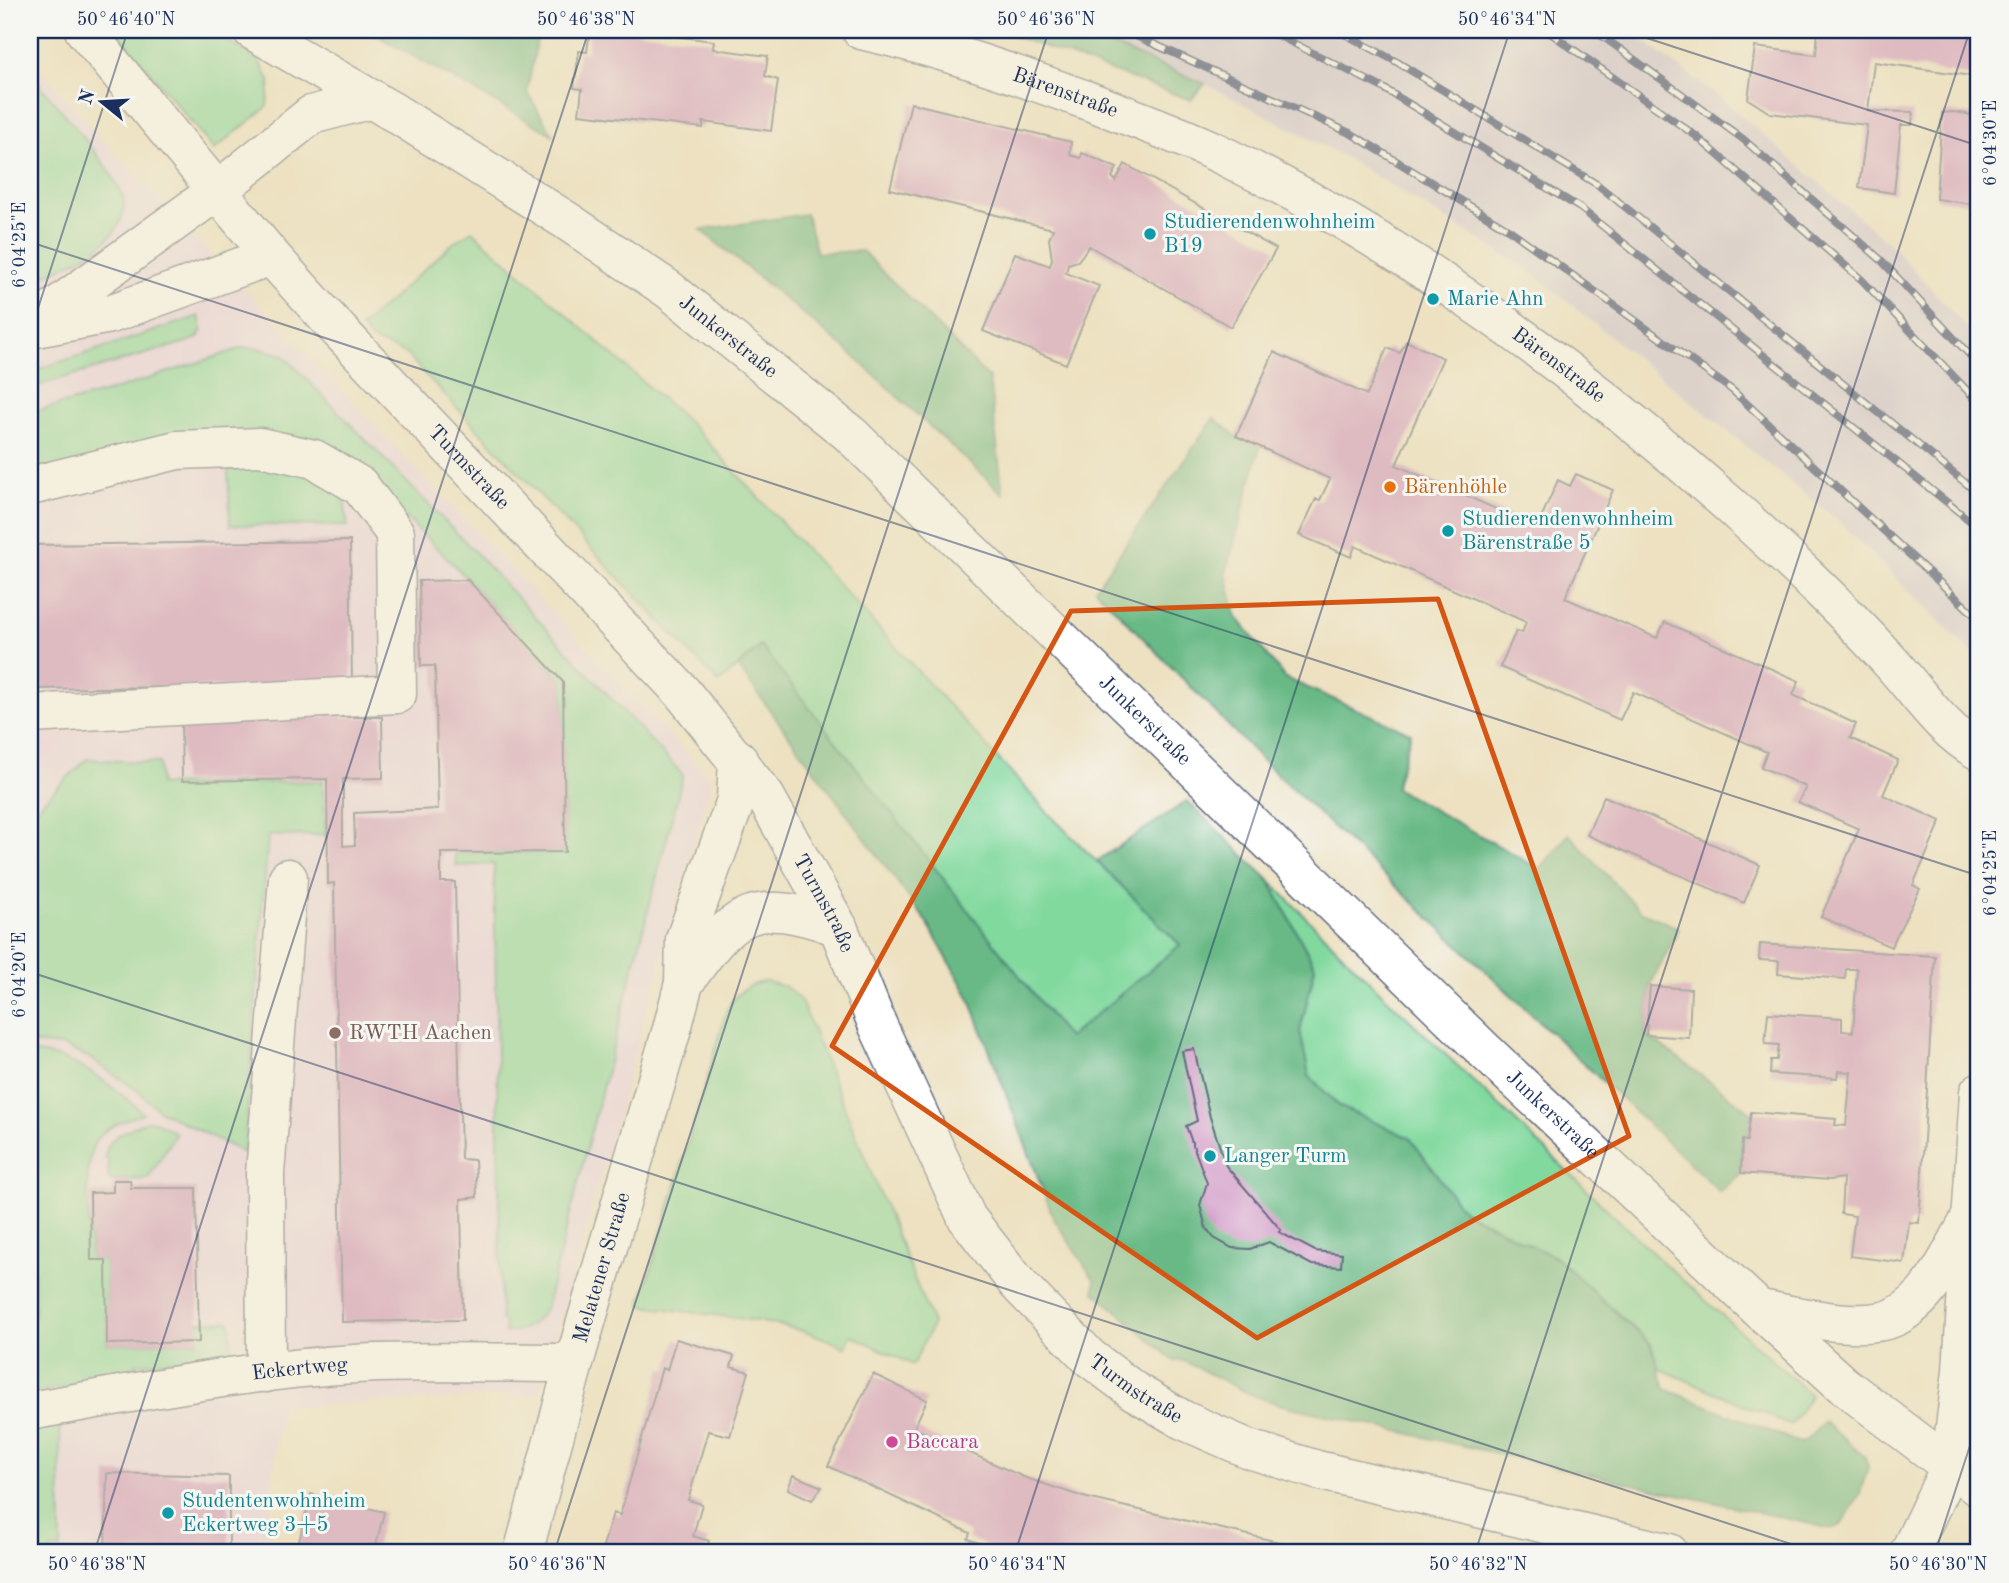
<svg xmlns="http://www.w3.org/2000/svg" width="2009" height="1583" font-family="'Old Standard TT',serif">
<rect width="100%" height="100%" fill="#f6f6f2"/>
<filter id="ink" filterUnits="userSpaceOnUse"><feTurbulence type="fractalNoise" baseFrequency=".0143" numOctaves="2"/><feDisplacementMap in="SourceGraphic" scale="14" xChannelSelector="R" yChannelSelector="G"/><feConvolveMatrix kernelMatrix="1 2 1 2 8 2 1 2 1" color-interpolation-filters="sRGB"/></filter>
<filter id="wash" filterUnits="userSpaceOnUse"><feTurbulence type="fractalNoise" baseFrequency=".00686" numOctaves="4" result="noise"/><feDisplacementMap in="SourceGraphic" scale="28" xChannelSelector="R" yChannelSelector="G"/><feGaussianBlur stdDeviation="1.57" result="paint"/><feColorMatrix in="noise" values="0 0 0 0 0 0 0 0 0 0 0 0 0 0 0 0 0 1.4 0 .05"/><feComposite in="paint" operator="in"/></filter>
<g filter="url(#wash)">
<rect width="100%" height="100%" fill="#ede1c1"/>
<path fill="#ead1ec" d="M30,58L89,126L712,780L539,1394L280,1407L265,1553H30Z"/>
<path fill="#cabfd6" d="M1075,30H1629L1718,96L1889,243L1979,341V660L1836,519L1527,269L1343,156L1205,84Z"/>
<path fill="#81d99e" stroke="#4e847e" stroke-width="2" d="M115,30H207L258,59L270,82L267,107L214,150Z
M30,73C48,96 124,179 124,203C125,246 62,268 30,281Z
M472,231L692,425L1049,814L1181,945L1068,1038L760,646L719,683L405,353L371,340L361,327L453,243Z
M199,316L202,329L198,338L190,341L30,388V372Z
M242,348H258L283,355L473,550L683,775L546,1307C535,1326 527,1330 505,1333L504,1321H501L494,864L456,866L455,853L565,852L563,682L454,565L355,468L268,435L30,473V413L114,390Z
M282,465L342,487L348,526L230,525L228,470Z
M87,759L159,763L160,785L323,781L326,835L268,836L244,1153L160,1111L137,1090L88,1057L62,1046L30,1043V814Z
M1269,880L1371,983L1657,1257L1811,1395L1791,1425L1658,1368L1651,1344L1557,1258L1463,1211L1410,1138L1340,1107L1309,1076L1300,1031L1315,967Z
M765,981L786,987L801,1001L933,1324L913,1365L851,1335L845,1348C793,1319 703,1315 643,1306L641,1303L727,1010C736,992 746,986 765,981Z
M30,1053C72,1053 113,1086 143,1113C128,1119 111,1125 99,1136C80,1156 90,1232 91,1260H106L107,1344L198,1342V1322L230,1321L232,1354L134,1364L135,1375L30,1393V1315H35L33,1231H30Z
M147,1121H155L176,1133L148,1179L109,1180L108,1159H105C106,1135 128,1130 147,1121Z
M60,1424L61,1549L51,1550V1553H30V1428Z"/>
<path fill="#68b985" stroke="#427472" stroke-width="2" d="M367,30H539L527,92L553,135Z
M997,30H1075L1205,84L1191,100Z
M806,214L817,253L862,251L989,378L1003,494L848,351L701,230Z
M1214,418L1236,436L1260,446L1226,573L1236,616L1285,678L1411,733L1395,788L1540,869L1569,834L1640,911L1679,928L1650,986L1646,1035L1751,1112L1747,1141H1742L1741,1173L1720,1192L1262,760L1095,589Z
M761,646L1068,1038L1180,945L1097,861L1187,801L1269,880L1315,967L1300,1031L1309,1076L1340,1107L1410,1138L1463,1211L1556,1258L1651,1344L1665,1389L1800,1443L1808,1439L1824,1422L1865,1457L1868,1467L1859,1496L1842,1524L1832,1529L1282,1405L1252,1395L1184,1361H1174L1094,1291L1095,1281L1054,1219L969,997L926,921L738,667Z"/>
<g id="blocks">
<path fill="#cd8bc2" d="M590,30H625L714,41L713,49L768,56L765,76L778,80L771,131L703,122V128L579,114L582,89L574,88L579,51L587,52Z
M1818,30H1979V77L1874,62L1868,111L1913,112L1912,125H1901L1894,193L1859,188L1867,125L1770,113L1748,99L1755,47L1816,55Z
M911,103L1071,142L1070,155L1081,158L1082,153L1117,168L1112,177L1116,181L1125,164L1276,249L1231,327L1089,246L1078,261L1068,264L1066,273L1099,286L1066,364L983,331L1015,253L1050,266L1052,259L1049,239L1053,229L890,189Z
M1953,112L1979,116V205L1936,199L1942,113Z
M1406,341L1443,358L1396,465L1537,527L1558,480L1570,486L1576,474L1613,490L1565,598L1657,638L1665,622L1799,681L1793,695L1856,724L1850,738L1898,760L1883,795L1941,821L1913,885L1920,889L1891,947L1821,917L1859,829L1798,802L1806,787L1761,767L1767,752L1633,692L1620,720L1500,667L1516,631L1522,633L1526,622L1355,546L1351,557L1299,535L1316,499L1320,500L1330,479L1236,436L1274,352L1367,395L1387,348L1400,353Z
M350,541L352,684L341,685L342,717H382L383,778L343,779V846L355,845L354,813L438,809L435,666H421L419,581L468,580L563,682L565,852L441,853V882H455L461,1159L475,1160L477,1197L461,1199L463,1320L342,1322L334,883L328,884L327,779L182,781L181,719L326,717V685L30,689V545Z
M1604,796L1760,865L1744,903L1587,835Z
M1760,944L1935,956L1919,1223L1909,1222L1904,1263L1850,1256L1855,1216L1841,1214L1843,1178L1830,1180L1741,1173L1742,1140L1747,1141L1751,1112L1836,1119L1835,1125L1846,1126L1851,1072L1838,1071L1837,1078L1770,1074L1771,1060H1777L1779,1045L1765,1044L1768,1013L1842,1018V1031L1853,1032L1857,969H1846L1845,979L1778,974L1779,961L1759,960Z
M1650,986L1691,989L1689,1038L1646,1035Z
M1194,1049L1210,1117L1226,1166L1281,1230L1279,1232L1315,1251L1342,1254L1341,1267L1312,1265L1269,1242L1250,1249L1232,1248L1214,1238L1206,1228L1200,1205L1207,1183L1186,1126L1197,1121L1182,1051Z
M113,1180H130L131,1188H196L199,1342L107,1344L106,1260H91L90,1193L113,1192Z
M30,1231H33L35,1315H30Z
M676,1339L734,1356L731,1367L749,1372L730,1436L708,1431L688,1500L702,1504L693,1536L709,1541L705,1553H601L613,1513L620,1515L662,1368L667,1370Z
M873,1374L927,1400L914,1428L1026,1478L1083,1497L1327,1553H1007L968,1539L970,1533L828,1466Z
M107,1473L229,1476V1553L105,1552Z
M793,1475L822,1487L812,1500L788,1489Z
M311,1494L384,1512L374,1553H296Z"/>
</g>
</g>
<g filter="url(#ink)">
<use href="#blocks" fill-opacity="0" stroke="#646d81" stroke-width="2"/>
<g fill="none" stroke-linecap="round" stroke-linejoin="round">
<g stroke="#646d81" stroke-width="41">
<g id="minor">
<path id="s1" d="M861,30C941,48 1018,75 1094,103C1138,120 1184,136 1226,157C1408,246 1583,374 1733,508C1785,555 1837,603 1884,655C1914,686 1940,730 1979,751"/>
<path d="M34,323L217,191"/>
<path d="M30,329L110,314L271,256"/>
<path d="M30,486L177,450L260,447L314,459L360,486L395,533L397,694L30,714"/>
<path d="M684,983C733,913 751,895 838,927"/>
<path d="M266,1373L265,1174L288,878"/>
<path id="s2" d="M30,1411C144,1391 260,1367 377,1363C442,1361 508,1363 574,1363"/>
<path id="s3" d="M523,1553L574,1363L672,1029L684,983L685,939L736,800L738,759"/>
<path d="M1909,1553L1950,1467L1962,1371L1979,1092"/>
</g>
</g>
<g stroke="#646d81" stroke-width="41">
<g id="major">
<path id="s4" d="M84,30L271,256L331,322L682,692L765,796L838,927L878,1026L967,1218L1018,1284L1090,1358L1134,1391L1183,1420L1249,1449L1317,1470L1669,1553"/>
<path id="s5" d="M252,30L395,113L567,221L668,289L850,434L1486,1052L1759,1309L1843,1385L1979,1488"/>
<path d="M217,191L311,115L372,99"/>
<path d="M1761,1309C1795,1316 1863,1332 1895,1317C1932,1299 1951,1252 1970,1219"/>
</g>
</g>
<use href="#minor" stroke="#fff" stroke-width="38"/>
<use href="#major" stroke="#fff" stroke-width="38"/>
<g stroke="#1b2f5e" stroke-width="8">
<path id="rail" d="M1123,30L1352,134L1511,231L1732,390L1979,619
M1267,30L1383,88L1580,208L1979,528
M1337,30L1397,62L1598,185L1979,494
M1546,30L1696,136L1862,280L1979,403
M1594,30L1743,139L1881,260L1979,365"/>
</g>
<use href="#rail" stroke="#f6f6f2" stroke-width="5" stroke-dasharray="16" stroke-linecap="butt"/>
</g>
</g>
<path d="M0 0H2009V1583H0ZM1438,599L1629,1136L1257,1338L832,1046L1071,611Z" fill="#ede1c1" fill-opacity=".55" fill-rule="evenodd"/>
<path fill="none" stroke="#d45514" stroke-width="5" stroke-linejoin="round" d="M1438,599L1629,1136L1257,1338L832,1046L1071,611Z"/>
<path fill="none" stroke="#1b2f5e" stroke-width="2" stroke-opacity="0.45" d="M1622,30L1979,146M30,242L1979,876M30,333L128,30M30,972L1819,1553M94,1553L589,30M554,1553L1049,30M1015,1553L1510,30M1475,1553L1970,30M1935,1553L1979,1418"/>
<g fill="#0f9aa8" stroke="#f6f6f2" stroke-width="2.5">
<circle cx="1150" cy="234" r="7"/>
<circle cx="1433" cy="299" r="7"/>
<circle cx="1448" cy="531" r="7"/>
<circle cx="1210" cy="1156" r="7"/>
<circle cx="168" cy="1513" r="7"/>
</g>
<circle fill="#e8710a" stroke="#f6f6f2" stroke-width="2.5" cx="1390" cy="487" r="7"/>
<circle fill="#8d6e63" stroke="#f6f6f2" stroke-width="2.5" cx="335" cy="1033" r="7"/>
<circle fill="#d1479c" stroke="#f6f6f2" stroke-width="2.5" cx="892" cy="1442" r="7"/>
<g text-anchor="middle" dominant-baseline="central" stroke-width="6" stroke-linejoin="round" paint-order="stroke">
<g font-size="21" fill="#1b2f5e" stroke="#f6f6f2">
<text stroke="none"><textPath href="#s1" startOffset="214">Bärenstraße</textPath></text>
<text stroke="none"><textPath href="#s5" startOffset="567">Junkerstraße</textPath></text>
<text stroke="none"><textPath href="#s1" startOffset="780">Bärenstraße</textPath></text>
<text stroke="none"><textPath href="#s4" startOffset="583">Turmstraße</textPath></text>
<text stroke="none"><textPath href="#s5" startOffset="1134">Junkerstraße</textPath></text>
<text stroke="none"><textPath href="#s4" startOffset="1148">Turmstraße</textPath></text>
<text stroke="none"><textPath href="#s5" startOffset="1701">Junkerstraße</textPath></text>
<text stroke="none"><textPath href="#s3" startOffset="296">Melatener Straße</textPath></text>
<text stroke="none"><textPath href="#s2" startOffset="273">Eckertweg</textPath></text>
<text stroke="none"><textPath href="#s4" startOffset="1736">Turmstraße</textPath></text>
</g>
<g font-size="21" fill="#0d838f" stroke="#f6f6f2" text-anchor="start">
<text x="1164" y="222">Studierendenwohnheim<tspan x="1164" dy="24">B19</tspan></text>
<text x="1447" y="299">Marie Ahn</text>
<text x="1462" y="519">Studierendenwohnheim<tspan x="1462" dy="24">Bärenstraße 5</tspan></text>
<text x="1224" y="1156">Langer Turm</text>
<text x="182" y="1501">Studentenwohnheim<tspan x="182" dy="24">Eckertweg 3+5</tspan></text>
</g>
<g font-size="21" fill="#c56008" stroke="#f6f6f2" text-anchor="start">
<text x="1404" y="487">Bärenhöhle</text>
</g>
<g font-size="21" fill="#785e54" stroke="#f6f6f2" text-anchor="start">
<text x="349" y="1033">RWTH Aachen</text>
</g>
<g font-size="21" fill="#b23c85" stroke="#f6f6f2" text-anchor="start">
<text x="906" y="1442">Baccara</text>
</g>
</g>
<rect width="2009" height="1583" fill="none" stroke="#f6f6f2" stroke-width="77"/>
<g transform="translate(102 102) rotate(288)" stroke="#f6f6f2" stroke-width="5" paint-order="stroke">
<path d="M0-5L12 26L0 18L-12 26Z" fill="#1b2f5e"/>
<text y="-10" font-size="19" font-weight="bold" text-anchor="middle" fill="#1b2f5e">N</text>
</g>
<rect x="38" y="38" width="1932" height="1506" fill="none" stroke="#1b2f5e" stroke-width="2.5"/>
<g font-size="18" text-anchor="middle" fill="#1b2f5e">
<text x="126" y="25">50°46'40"N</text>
<text x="586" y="25">50°46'38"N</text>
<text x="1046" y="25">50°46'36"N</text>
<text x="1507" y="25">50°46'34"N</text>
<text transform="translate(1990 143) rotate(-90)" y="6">6°04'30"E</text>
<text transform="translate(19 245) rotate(-90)" y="6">6°04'25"E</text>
<text transform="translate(1990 873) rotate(-90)" y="6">6°04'25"E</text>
<text transform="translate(19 975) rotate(-90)" y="6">6°04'20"E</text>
<text x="97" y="1570">50°46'38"N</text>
<text x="557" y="1570">50°46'36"N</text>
<text x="1017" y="1570">50°46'34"N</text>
<text x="1478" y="1570">50°46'32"N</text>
<text x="1938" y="1570">50°46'30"N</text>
</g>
</svg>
